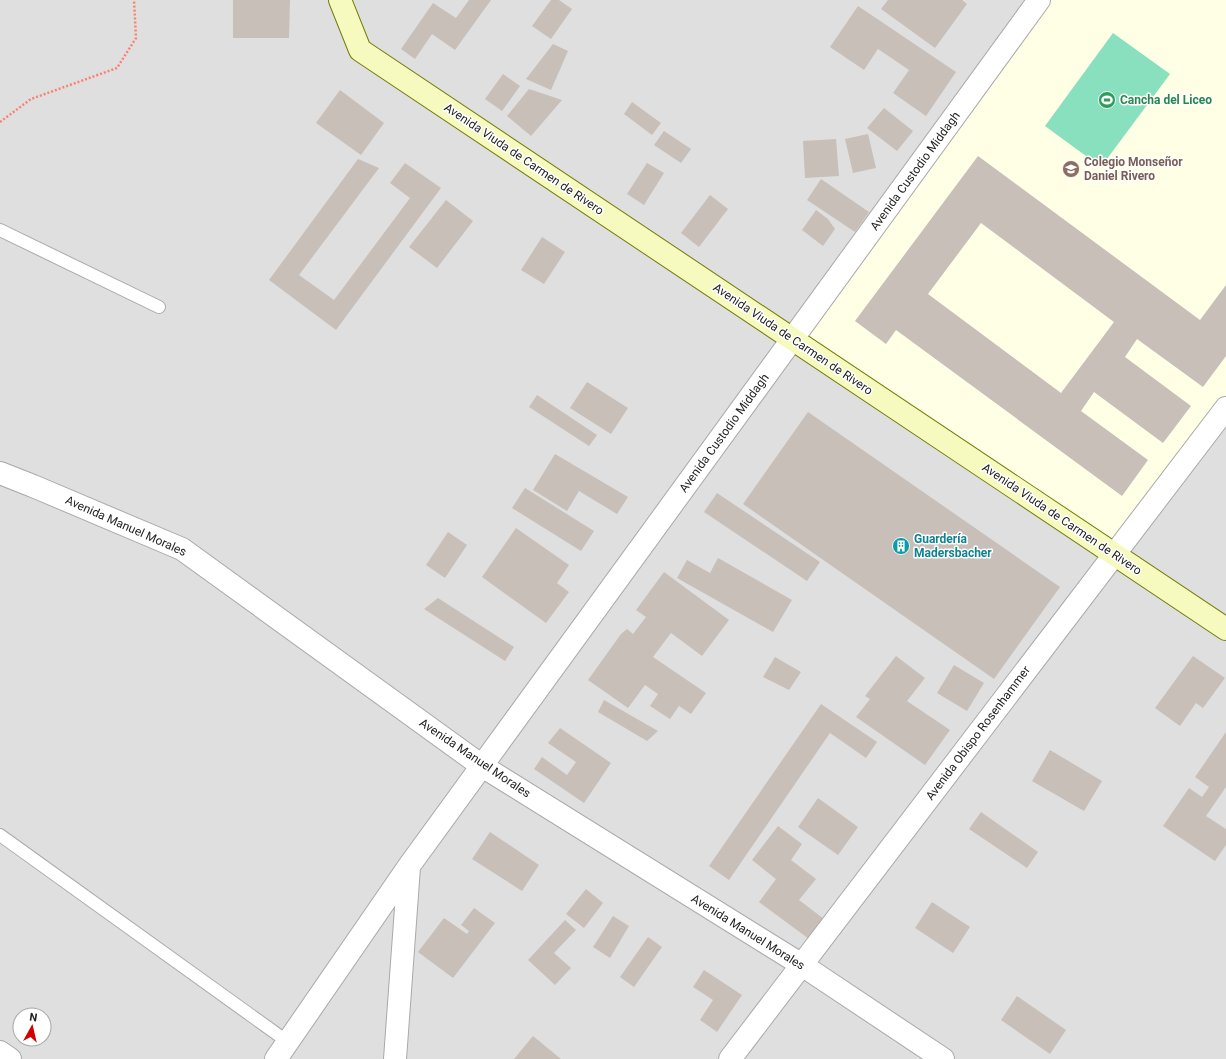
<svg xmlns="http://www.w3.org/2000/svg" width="1226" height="1059" font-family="Roboto,sans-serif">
<rect width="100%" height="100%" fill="#f2efe9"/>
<path fill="#e0dfdf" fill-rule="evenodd" d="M0,0H1226V1059H0ZM20,1015H44V1039H20Z"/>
<path fill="#ffffe5" d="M1039,0H1226V408L1114,554L793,339Z"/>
<path fill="#88e0be" d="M1113,33L1170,74L1101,167L1045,126Z"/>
<path fill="#c7bfb8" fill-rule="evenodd" d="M233,0H290L289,38H233Z
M469,0H491L455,50L432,34L415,59L401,49L433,3L456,18Z
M551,0H559L572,9L551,39L532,26Z
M888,0H962L967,4L935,48L881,9Z
M858,6L956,72L926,116L893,93L909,70L878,49L864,70L830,47Z
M553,44L568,51L551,90L526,79Z
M503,74L520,86L502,111L485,99Z
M529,89L562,100L531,136L507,116Z
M340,90L384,123L361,155L316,123Z
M632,102L661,123L652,135L624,114Z
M884,108L913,131L897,151L867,128Z
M664,131L691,149L681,163L654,145Z
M868,134L876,168L853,173L845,139Z
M836,139L839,176L805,178L803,141Z
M978,156L1200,320L1226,285V356L1203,387L1137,339L1125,357L1191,406L1163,443L1094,392L1081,411L1148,460L1122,496L896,330L886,344L855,321ZM981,223L1114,322L1061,393L928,294Z
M358,159L379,168L299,275L334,300L410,198L390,183L405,163L441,188L336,330L269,280Z
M647,163L664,173L644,205L627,194Z
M821,179L869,212L855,232L807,200Z
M710,195L728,209L699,247L681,233Z
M446,200L473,221L437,268L409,247Z
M816,210L828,219L835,229L823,246L802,230Z
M542,237L565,252L544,284L521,270Z
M587,382L628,408L611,434L570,408Z
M537,395L597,435L589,446L529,407Z
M808,412L1060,587L994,679L743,504Z
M555,454L628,497L617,514L579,491L567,511L533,490Z
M525,488L594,531L581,551L512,508Z
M717,493L820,562L807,581L704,512Z
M516,528L569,565L557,583L569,592L546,623L482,577Z
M448,532L467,545L445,578L426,565Z
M718,558L792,600L773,632L677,578L687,560L710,573Z
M664,572L729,620L702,656L671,633L653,657L706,693L691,714L679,706L670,719L650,706L658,694L645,685L628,708L588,680L621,634L627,629L633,634L646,617L636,610Z
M438,598L514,647L505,661L424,609Z
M896,656L925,678L907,701L950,730L925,765L856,717L870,699L865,696Z
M1193,656L1225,678L1203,708L1196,703L1180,726L1155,708Z
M775,657L801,672L789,690L763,677Z
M954,665L984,683L967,711L937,693Z
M604,700L658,731L647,741L598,712Z
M821,704L877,742L866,758L830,733L729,880L709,866Z
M560,728L611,763L584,803L534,769L542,757L567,775L576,762L548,743Z
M1226,732V787L1206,816L1226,829V845L1215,861L1163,826L1189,788L1202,797L1209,787L1195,777Z
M1050,750L1102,781L1084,811L1032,781Z
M818,798L858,827L838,855L798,827Z
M981,812L1038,852L1027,868L969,829Z
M778,826L802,844L791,860L816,879L799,900L824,919L809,939L759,902L776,879L752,860Z
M490,832L539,865L522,891L472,859Z
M586,889L603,903L584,928L566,914Z
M932,902L970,927L953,953L915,928Z
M474,908L495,923L453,978L418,952L444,918L467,934L469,931L461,925Z
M613,916L629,926L610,958L593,947Z
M565,920L576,930L554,953L571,968L555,985L528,960Z
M648,937L662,947L634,987L620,977Z
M704,970L742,995L717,1032L700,1020L713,1000L693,987Z
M1017,996L1066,1030L1050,1054L1001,1020Z
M533,1036L561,1059H514Z"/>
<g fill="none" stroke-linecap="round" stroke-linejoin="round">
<g stroke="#a9a9a9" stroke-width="14">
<path id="lane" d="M0,230L159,307
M0,835L288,1042"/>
</g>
<g stroke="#a9a9a9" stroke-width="24">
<path id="street" d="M0,473L33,486L182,549L482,766L802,965L943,1059
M0,1052L10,1059
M276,1059L409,866L1039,0
M395,1059L409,867
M730,1059L1226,408"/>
</g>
<g stroke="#707d05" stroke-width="24">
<path id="secondary" d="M340,0L360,50L1226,629"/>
</g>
<path stroke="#fa8072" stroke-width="2.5" stroke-dasharray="2 2" stroke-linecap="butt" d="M0,122L31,99L117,68L136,38L134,0"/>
<use href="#lane" stroke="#fff" stroke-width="12"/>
<use href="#street" stroke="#fff" stroke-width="22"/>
<use href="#secondary" stroke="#f7fabf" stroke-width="22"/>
</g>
<defs>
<g id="stadium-disc" transform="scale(0.9)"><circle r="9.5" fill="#2e9e5b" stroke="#fff"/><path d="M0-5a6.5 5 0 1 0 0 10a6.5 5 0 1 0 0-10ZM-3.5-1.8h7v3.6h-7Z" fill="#fff"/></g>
<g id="school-disc" transform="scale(0.9)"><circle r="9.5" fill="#8d6e63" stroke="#fff"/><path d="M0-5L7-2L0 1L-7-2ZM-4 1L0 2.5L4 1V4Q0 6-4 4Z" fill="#fff"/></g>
<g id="building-disc" transform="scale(0.9)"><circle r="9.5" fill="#0f9aa8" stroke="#fff"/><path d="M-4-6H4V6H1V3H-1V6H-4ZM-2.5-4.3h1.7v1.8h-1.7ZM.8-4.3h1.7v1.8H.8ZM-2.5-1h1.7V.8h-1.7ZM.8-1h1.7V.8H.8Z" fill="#fff"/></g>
</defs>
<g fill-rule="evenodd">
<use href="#stadium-disc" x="1107" y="100"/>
<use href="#school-disc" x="1071" y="169"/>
<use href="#building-disc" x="901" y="546"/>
</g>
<g text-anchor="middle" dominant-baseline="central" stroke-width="3" stroke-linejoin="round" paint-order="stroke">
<g font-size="12" font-weight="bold" fill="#27864d" stroke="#fff" text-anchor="start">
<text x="1120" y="100">Cancha del Liceo</text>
</g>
<g font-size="12" fill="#222" stroke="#fff">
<text transform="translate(524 159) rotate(34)">Avenida Viuda de Carmen de Rivero</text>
<text transform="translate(915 171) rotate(-54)">Avenida Custodio Middagh</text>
<text transform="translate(793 339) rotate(34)">Avenida Viuda de Carmen de Rivero</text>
<text transform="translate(724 433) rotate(-54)">Avenida Custodio Middagh</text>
<text transform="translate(1062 519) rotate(34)">Avenida Viuda de Carmen de Rivero</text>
<text transform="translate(126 526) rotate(24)">Avenida Manuel Morales</text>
<text transform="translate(978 733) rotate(-53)">Avenida Obispo Rosenhammer</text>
<text transform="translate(475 758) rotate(34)">Avenida Manuel Morales</text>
<text transform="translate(748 932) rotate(32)">Avenida Manuel Morales</text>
</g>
<g font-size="12" font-weight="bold" fill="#785e54" stroke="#fff" text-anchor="start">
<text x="1084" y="162">Colegio Monseñor<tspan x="1084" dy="14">Daniel Rivero</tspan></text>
</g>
<g font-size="12" font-weight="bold" fill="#0d838f" stroke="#fff" text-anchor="start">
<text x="914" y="539">Guardería<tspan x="914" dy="14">Madersbacher</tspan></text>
</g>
</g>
<g transform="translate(32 1027) rotate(8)"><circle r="19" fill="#ffffff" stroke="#a7a7a7"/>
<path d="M0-3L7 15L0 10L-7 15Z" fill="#d40000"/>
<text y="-6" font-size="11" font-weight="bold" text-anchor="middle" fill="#222222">N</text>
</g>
</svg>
